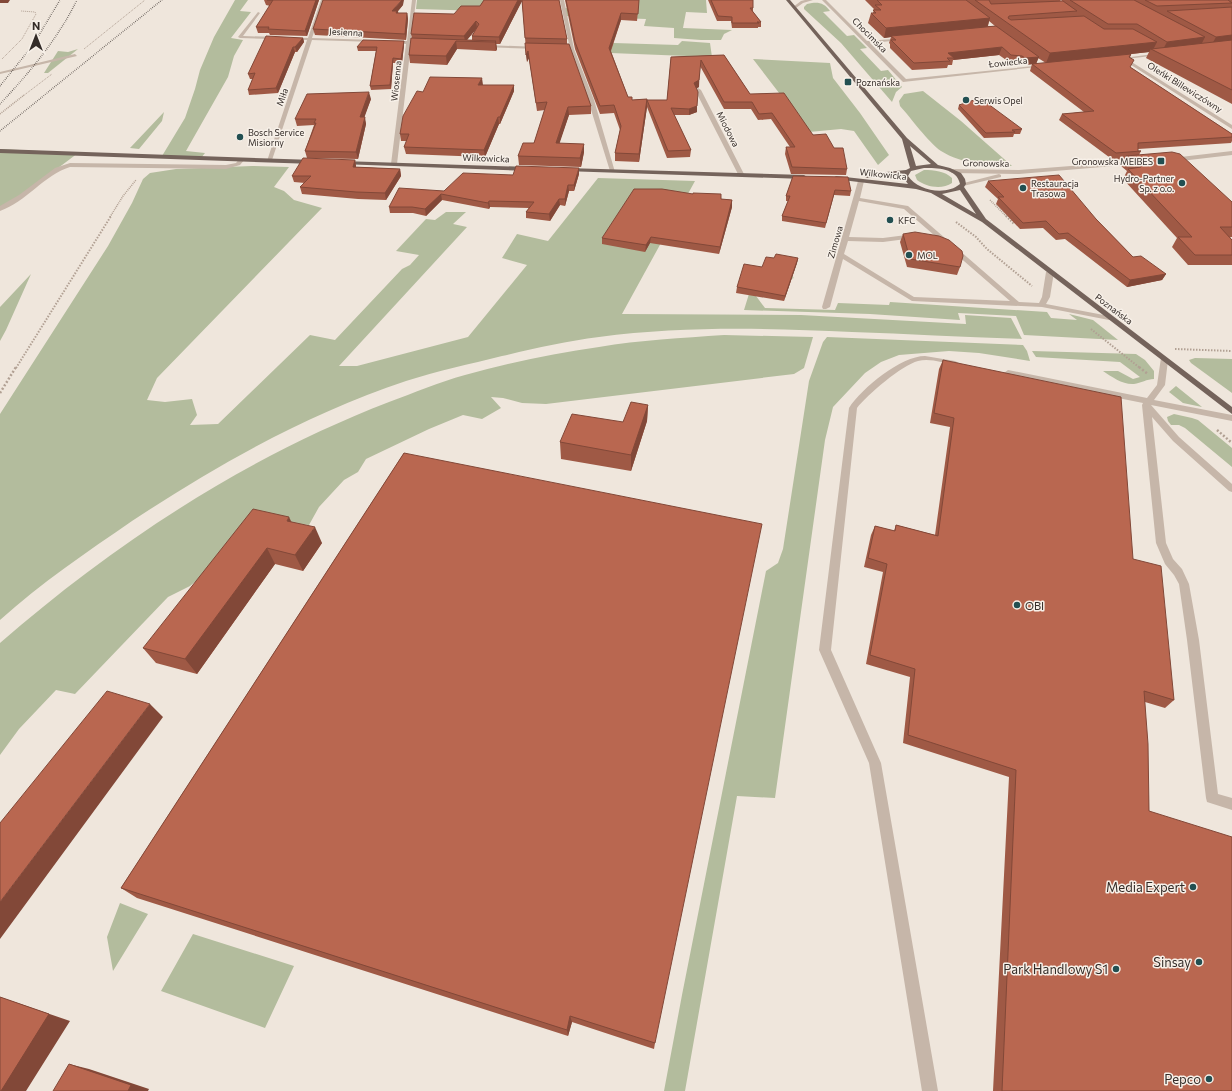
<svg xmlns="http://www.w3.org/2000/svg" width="1232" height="1091" font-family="Commissioner,sans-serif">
<rect width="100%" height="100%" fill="#efe6dc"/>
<path fill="#b3bc9d" d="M235,0H248L240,11L251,12L231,38L243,40L234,56L228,77L186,151L205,153L201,158L162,156L185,118L195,89L200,70L214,37Z
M417,0H483L484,11L416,9Z
M600,0H706L707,13L686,12L683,28L732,30L724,34L721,40H701L674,38V28L644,26L646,19L565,16L563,8L638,11L639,1Z
M812,3C820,2 825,4 830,11L823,12L847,36L854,35L867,48L860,49L881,71L888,70L902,87L896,92L892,102L841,43L804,9V7L807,4Z
M682,41L710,43L712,57L585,52L582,42L678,45Z
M78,49L48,73H44L58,51L68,52Z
M753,59L830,63L833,78L860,113L889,155L878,165L854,131L841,129L809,132Z
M923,91L961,121L1012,166C988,166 962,164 941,151C928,142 911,118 900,106L899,101L904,94Z
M164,112L162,121L139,149L130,148Z
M0,149L78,153L21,196L0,209Z
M252,166L289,167L274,187L284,191L294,200L322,208L157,378L147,400L165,402L192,399L197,415L190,425L218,424L310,335L335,340L402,269L410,265L419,255L396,251L426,219L435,220L446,212H466L453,224L467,227L339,366H357L468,337L527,265L502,258L517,234L548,241L598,178L695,181L622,314L801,315L966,324L965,315L1011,318L1022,339C965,337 908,334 852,332C767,328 683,326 599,337C566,341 533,349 502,356C470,364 437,371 406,381C309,413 217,465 132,521C87,552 41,583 0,620V414L108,246L132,203L143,179L150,173L176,169Z
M924,170C934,170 945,171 952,178V183C942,190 926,187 917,180L915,175Z
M757,268L789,274L794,278L757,290L756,296L765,308L835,310L838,303L889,305L890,302L1047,312L1051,318L1077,320L1069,314L1093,320L1118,340L1024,335L1016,316L958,313L960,320L870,314L744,310Z
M31,274L6,330L0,341V307Z
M724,335L813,337L804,368L794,374L546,404L522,403L503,398L491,397L501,408L482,419L463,415L429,429L366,459L358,472L344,480L319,507L309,525L299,524L234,548L190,586L168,597L75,694L56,690L19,729L0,755V643C115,543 246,457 389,402C414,393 439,382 465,375C509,363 554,353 599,347C640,340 682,338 724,335Z
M827,337L1023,345L1027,351L1030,361L979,353L949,351L899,355L881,362L865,373L833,407L825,440L775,798L737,796L685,1091H664L682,995L766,571L778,563L783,549L809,381L823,342Z
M1032,351L1136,354L1145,360L1154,371V379C1147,379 1141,383 1134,384C1123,385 1112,377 1103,371H1118L1133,379L1140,377L1120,362L1036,357Z
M1195,358L1232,359V393L1191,363L1189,360Z
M1176,386L1202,407L1183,403L1169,392Z
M1174,414L1192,418L1198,420L1232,448V467L1185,428L1179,425H1171L1168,421L1167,417Z
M120,903L148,914L113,971L107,937Z
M193,934L294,966L265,1028L161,991Z"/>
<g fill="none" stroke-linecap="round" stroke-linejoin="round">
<path stroke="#b1a093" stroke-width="1" stroke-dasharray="1 1" stroke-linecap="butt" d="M84,49L145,0
M2,59L22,39L36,14L35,12L21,11
M23,96L52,74"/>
<path stroke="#b1a093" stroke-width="1.5" stroke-dasharray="1 1" stroke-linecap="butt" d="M0,114L24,95
M990,200L1007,217
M110,217L123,196L136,180"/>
<path stroke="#b1a093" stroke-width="2" stroke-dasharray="1.5 1.5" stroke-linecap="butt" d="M1006,216L1014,224
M956,222L976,237L987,249L1032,286
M1091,329L1140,368
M1175,349L1232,351
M16,368L111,216"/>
<path stroke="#b1a093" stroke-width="2.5" stroke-dasharray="2 2" stroke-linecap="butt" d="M1139,367L1148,374
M0,393L16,367
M1217,430L1232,443"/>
<path fill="#c6b6a9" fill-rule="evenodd" d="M321,0H325L312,38L375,40L377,41L375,42L312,40L272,160L267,161L307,40L240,38L238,37L258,12L260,13L243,36L308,38Z
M412,0H416L411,41L425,43L423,44H411L397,164L394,166L391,164L406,44L389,42L391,41H407Z
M560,0H564L574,49L594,100L615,172L610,171L588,100L570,49Z
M805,0H813L803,3L796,8L793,7L801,1Z
M822,0H826L867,41L905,38L903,40L870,43L906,79L1044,65L1046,66L903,82Z
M485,45L539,47L541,48L539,49L483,47Z
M1161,53L1159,55L1118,60L1116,59Z
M75,54L77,56L0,74V72Z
M1130,61L1232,125V129L1128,63Z
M698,88L701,90L745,176L744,177L739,176L695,90Z
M1232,151V155L1172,162L1169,160L1172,158Z
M240,158L245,159L240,165L226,169L70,167C44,175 26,202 0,211V206L19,195L55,168L70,163L226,165L236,163Z
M1136,161L1138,162V164L1019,174L952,173L949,171L952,169L1019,170Z
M999,174L1001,175V177L963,186L960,184Z
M861,179L864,181L860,198L908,206L1019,302L1039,303L1042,297L1046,272L1050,270L1054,272L1050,297L1046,304L1109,316L1113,318L1109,320L1042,307L912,301L843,259L830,307L826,309H823L822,307L858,181ZM859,201L904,209L1010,301L914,297L844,254L848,241L883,242L914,238L917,236L914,234L883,238L849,237Z
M925,356L955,361L959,363L955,365C944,363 930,358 918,361C902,365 867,395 857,408L831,650L881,763L938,1091H922L869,763L819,650L849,408C862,388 901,356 925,356Z
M1161,358H1164L1168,360L1165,385L1154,400L1232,415V421L1151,405L1179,437L1232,484V492L1229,491L1173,441L1152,417L1166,543L1173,559L1182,569L1189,584L1199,640L1218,794L1232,798V810L1207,802L1206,798L1187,640L1179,584L1174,575L1165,564L1156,543L1142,405L1143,403L1008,376L1004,373L1008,370L1147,398L1157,385Z"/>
<path fill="#74635b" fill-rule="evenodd" d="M786,0H790L907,138L938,165L950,168L961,173L965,179L966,184L964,187L986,219L1232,407V414L982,222L931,193L916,189L834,179L833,178L836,176L908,184L902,176L903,174L867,178L864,176L867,174L906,170L910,168L902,139ZM910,146L931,164L916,166ZM924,168C937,168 957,168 960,184C946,196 918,191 908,176L911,171ZM960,190L976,214L942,194Z
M0,149L314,160L317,162L314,164L0,153Z
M342,161L528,167L531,169L528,171L340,164L339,163Z
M566,168L804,175L807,177L804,179L564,171V169Z"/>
<path stroke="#342c28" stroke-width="1.5" stroke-dasharray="0.5 1.5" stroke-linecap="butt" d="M0,86L33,45L60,0
M0,104C30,72 57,40 77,0
M0,131L162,0"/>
</g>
<path fill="#9f5945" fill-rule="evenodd" d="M264,0H319L307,36L270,35L269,33H258L256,27L270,6L266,5Z
M484,0H559L567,39V44L591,106V114L569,115L559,143L584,152L581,167L519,165L518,156L534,143L545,110L537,111L529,58L527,62L522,1L500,44H496L497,49L496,51L457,49L447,65L410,63L409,55L412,38L411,34L454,14L480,6ZM477,28L472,36V40H467Z
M565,0H639L637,21L621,20L611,51L628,97L632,100L647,99V107L639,162L615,161V153L620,130L614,113L600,114L575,49Z
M708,0H753V12L761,22V27H758V28H732L731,21H717Z
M865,0H1061L1060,1L1065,3L1061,0H1232V104L1146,58L1149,52L1131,54L1130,57V67L1232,134V141L1231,143L1138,149V151H1141L1139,155L1232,202V237H1230L1232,240V265H1188L1172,247L1177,238L1123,179L1127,171L1121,166L1125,159L1113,160L1059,120L1062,114L1084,112L1030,71L1032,64L1023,65L1020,63L1009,62L999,55L953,60L952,65H948L947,68L912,70L890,48V44L889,43L891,37L884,38L868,23L871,13H873L874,9ZM989,21L995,26H988ZM1038,58L1046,63L1036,64Z
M403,5L398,11V13H407L408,19L406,40L315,35L313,29Z
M303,38L304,42L297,52H295L278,93L249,95L248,90L253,79H250L248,74Z
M404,41V45L402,63H393L391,89L371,90L370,86L376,51H358L357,47Z
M724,55L750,94L834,148L847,169L846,175L791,174L785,154L786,147H790L771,119L758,120L751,109H724L700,66L699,87L696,88L697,112L689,115H674L691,150L690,157L667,158L647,107V100H667L671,57Z
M482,85H514V91L500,124H499L485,157L406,154L404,147L407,141H401L400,134L423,92Z
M371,99L364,117L366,124L358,159L307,158L305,151L314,125L297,126L295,119Z
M959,105L1022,129L1020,134H1014L1013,137L984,138L958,109Z
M355,160L356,167L400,169L401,176L386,200L358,199L302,194L300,187L305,183L294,182L292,176Z
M579,174L574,191H569L565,206L560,205L550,221L526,218V212L529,208L490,207L489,209L442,200L426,216L413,213H390L389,207L444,191L513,175Z
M793,176L851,191L850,196L834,195L825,228L782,221V216L788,201H786V196Z
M988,181L1096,219L1133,257L1166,274L1162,280L1127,287L1065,239L1056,240L1043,228L1020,229L996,204L998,199L985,187Z
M721,199L732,200V207L719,254L650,243L645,252L602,244V238Z
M903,234L960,267L957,275L907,267L900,242Z
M798,258L797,263L784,301L736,293L737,287L762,267Z
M943,360L1133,559L1174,700L1165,708L1145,702L1149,811L1232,1091H993L1009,777L903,743L910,677L866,664L883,572L864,567L871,535L875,526L894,531L896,525L935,535L950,427L930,423L939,369Z
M648,405L647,421L631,471L561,459L560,442L623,422Z
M404,453L655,1043L654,1049L572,1022L568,1036L137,898L121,888Z
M292,522L322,543L303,571L275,564L197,674L156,663L143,648Z"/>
<path fill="#824838" d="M0,0H10L8,3H0Z
M316,0H319L307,36L305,31Z
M402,0H404L403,5L398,11L399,17L392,11Z
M518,0H521L522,1L500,44L499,37Z
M407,13L408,19L406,40L405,34Z
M621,13V20L609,55V48Z
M990,18L987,28L891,36V37L884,38L886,28Z
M476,21L477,28L466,41H465L464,36Z
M1232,35V45L1211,46L1216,37Z
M1205,37L1200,47L1162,51L1167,42Z
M303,38L304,42L297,52L295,47Z
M404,41V45L402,63L401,59Z
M456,41L457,49L447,65L446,56Z
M496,41L497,49L496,51L495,42Z
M1157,42L1153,50L1151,49L1149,52L1131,54L1129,60L1046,63L1050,53Z
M293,47L295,52L278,93L276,88Z
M1002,47L999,55L953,60L954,58L948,53Z
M528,51L529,58L527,62L526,55Z
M1039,57L1036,64L1023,65L1025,58Z
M393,58V63L391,89L390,85Z
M482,78L483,85H478Z
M699,80V87L694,90V83Z
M514,85V91L500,124V117Z
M369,92L371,99L362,124L360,117Z
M647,99V107L639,162V154Z
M697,106V112L689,115V109Z
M568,107L569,115L557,151L556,143Z
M365,117L366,124L358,159L356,152Z
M498,117L499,124L485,157L484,150Z
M584,144V152L581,167L580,158Z
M355,160L356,166L355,173L353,167Z
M579,168V174L574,191V185Z
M400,169L401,176L386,200L385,193Z
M568,185L569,191L565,206V199Z
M441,194L442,200L426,216L425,209Z
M559,199L560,205L550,221L549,214Z
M732,200V207L719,254L720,247Z
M489,201L490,207L489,209L488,203Z
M651,237L650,243L645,252L646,245Z
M798,258L797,263L784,301L785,296Z
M1166,274L1162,280L1127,287L1130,280Z
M648,405L647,421L631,471V455Z
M289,517L297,533L287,521Z
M315,527L322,543L303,571L295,555Z
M267,548L275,564L197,674L185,659Z
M150,704L163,717L0,939V902Z
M0,997L70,1021L26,1091H1Z
M570,1016L572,1022L568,1036L567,1030Z
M69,1064L89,1069L149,1089L148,1091H128Z"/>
<path fill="#b96750" stroke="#824838" d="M267,0H316L305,31L268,29L269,27H256L273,0Z
M323,0H402L392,11H397L396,13H407L405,34L313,29Z
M484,0H518L499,37L472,36L479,24L476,21L464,36L411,34L414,13L454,14L461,6H480Z
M522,0H559L567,39L525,38Z
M566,0H639L638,14L621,13L609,48L628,97H632V100L647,99L639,154L615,153L621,126L614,105L600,106L575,42Z
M711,0H753V8H750L761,22H757L759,23H732V17L718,16Z
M877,0H966L990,18L886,28L871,13H876L873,10H881L875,5H882Z
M975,0H989L991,4L1063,1L1077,11L1009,16L1008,18L1011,20L1084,16L1104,29H1133L1157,42L1050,53Z
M1070,0H1134L1205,37L1167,42L1137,24H1108Z
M1145,0H1228L1232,3L1157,6Z
M1232,7V35L1216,37L1167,11Z
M996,26L1039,57L1025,58L1022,56L1011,55L1002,47L948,53L954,58H947L950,61L914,63L891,40H896L891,36Z
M266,36L303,38L295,47H293L276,88L248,90L255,73L248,74Z
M411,38L496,41L495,42L456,41L446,56L409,55Z
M363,40L404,41L401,59L393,58L390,85L370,86L377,47H357Z
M1232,40V90L1151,49Z
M525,43L569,44L591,106L568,107L556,143L584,144L580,158L518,156L523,143H534L547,102L536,103L528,51L526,55Z
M1131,54L1129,57L1134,60L1130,67L1232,134V137L1138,143V151H1141L1116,153L1062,114L1094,111L1032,64Z
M724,55L750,94L784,93L813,135L826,134L834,148H843L847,169L792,167L786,147H795L772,113L759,114L752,102H724L701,60L699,80L694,83L698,92L697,106L689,109L671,108L691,150L668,151L647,100H667L671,57Z
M430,77L482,78L478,85H514L500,117H498L484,150L404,147L409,134H400L403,116L417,91L423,92Z
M369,92L360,117H365L356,152L305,151L316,123H314L316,119H295L307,94Z
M980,98L1022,129L1012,130L1015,132L986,133L959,105Z
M1172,152L1180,154L1232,202V227H1220L1232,240V255H1195L1178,237H1192L1128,169L1141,167L1126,156Z
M303,158L355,160L353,167L400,169L385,193L356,192L300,187L311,176H292Z
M516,166L579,168L574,185H568L565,199H559L549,214L526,212L534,202L489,201L488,203L441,194L425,209L412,207H389L399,188L444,191L463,173L513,175Z
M1059,175L1096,219L1133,257L1141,256L1166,274L1130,280L1068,233L1059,234L1046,221L1023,223L998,197H1004L988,181Z
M793,176L848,177L851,191L835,190L826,223L782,216L790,196H786Z
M634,189H662L693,194V193L721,194V199L732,200L720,247L651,237L646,245L602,238Z
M915,232L939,236L949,240L962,251L963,256L960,267L910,259L903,234Z
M776,254L798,258L785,296L737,287L744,264L762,267L766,257L774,258Z
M943,360L1121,397L1133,559L1161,566L1174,700L1144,691L1148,744L1149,811L1232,837V1091H1002L1016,770L908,735L915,669L870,655L887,564L868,558L875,526L895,531L896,525L938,536L954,418L934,413Z
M631,402L648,405L631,455L560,442L572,414L623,422Z
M404,453L762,524L655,1043L570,1016L567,1030L121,888Z
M253,509L289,517L287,521L315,527L295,555L267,548L185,659L143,648Z
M107,691L150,704L0,902V823Z
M0,997L49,1014L1,1091H0Z
M69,1064L131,1085L128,1091H53Z"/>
<g fill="#224f51" stroke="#f7f0e8" stroke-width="1.5">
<rect x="844" y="78" width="8" height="8" rx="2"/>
<circle cx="966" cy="100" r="4"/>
<circle cx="240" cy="137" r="4"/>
<rect x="1157" y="157" width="8" height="8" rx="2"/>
<circle cx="1182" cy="183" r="4"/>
<circle cx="1023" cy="188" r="4"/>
<circle cx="890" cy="220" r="4"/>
<circle cx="909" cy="255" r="4"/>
<circle cx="1017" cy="605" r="4"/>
<circle cx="1193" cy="887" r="4"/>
<circle cx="1199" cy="962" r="4"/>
<circle cx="1116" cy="969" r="4"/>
<circle cx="1209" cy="1079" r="4"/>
</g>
<g text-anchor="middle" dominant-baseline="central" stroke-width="3" stroke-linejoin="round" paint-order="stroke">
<g font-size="9" fill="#342c28" stroke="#f7f0e8">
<text transform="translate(346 32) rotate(3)">Jesienna</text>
<text transform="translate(870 35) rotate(45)">Chocimska</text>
<text transform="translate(1008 62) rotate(-6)">Łowiecka</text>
<text transform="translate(396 81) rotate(-84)">Wiosenna</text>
<text transform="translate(1185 87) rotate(32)">Oleńki Billewiczówny</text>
<text transform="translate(282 97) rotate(-71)">Miła</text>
<text transform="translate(728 129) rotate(63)">Miodowa</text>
<text transform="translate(486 158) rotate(2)">Wilkowicka</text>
<text transform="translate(986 163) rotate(1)">Gronowska</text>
<text transform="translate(883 174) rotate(6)">Wilkowicka</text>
<text transform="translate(835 242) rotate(-74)">Zimowa</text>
<text transform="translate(1114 309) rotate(37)">Poznańska</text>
</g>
<g font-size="9" fill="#342c28" stroke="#f7f0e8" text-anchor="start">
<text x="856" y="82">Poznańska</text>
<text x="974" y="100">Serwis Opel</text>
<text x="248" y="132">Bosch Service<tspan x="248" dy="10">Misiorny</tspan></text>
<text x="1153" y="161" text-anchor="end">Gronowska MEIBES</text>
<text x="1174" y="178" text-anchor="end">Hydro-Partner<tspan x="1174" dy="10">Sp. z o.o.</tspan></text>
<text x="1031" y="183">Restauracja<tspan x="1031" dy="10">Trasowa</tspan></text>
<text x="898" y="220">KFC</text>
<text x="917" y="255">MOL</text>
</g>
<g font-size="11" fill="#342c28" stroke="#f7f0e8" text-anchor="start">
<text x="1025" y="605">OBI</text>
</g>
<g font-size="13" fill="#342c28" stroke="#f7f0e8" text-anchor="end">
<text x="1185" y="887">Media Expert</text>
<text x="1191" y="962">Sinsay</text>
<text x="1108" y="969">Park Handlowy S1</text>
<text x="1201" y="1079">Pepco</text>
</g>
</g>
<g transform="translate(36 36)" stroke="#f7f0e8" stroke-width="3" paint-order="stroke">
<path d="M0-3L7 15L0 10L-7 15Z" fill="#342c28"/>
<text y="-6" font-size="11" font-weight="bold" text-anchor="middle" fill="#342c28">N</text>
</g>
</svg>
